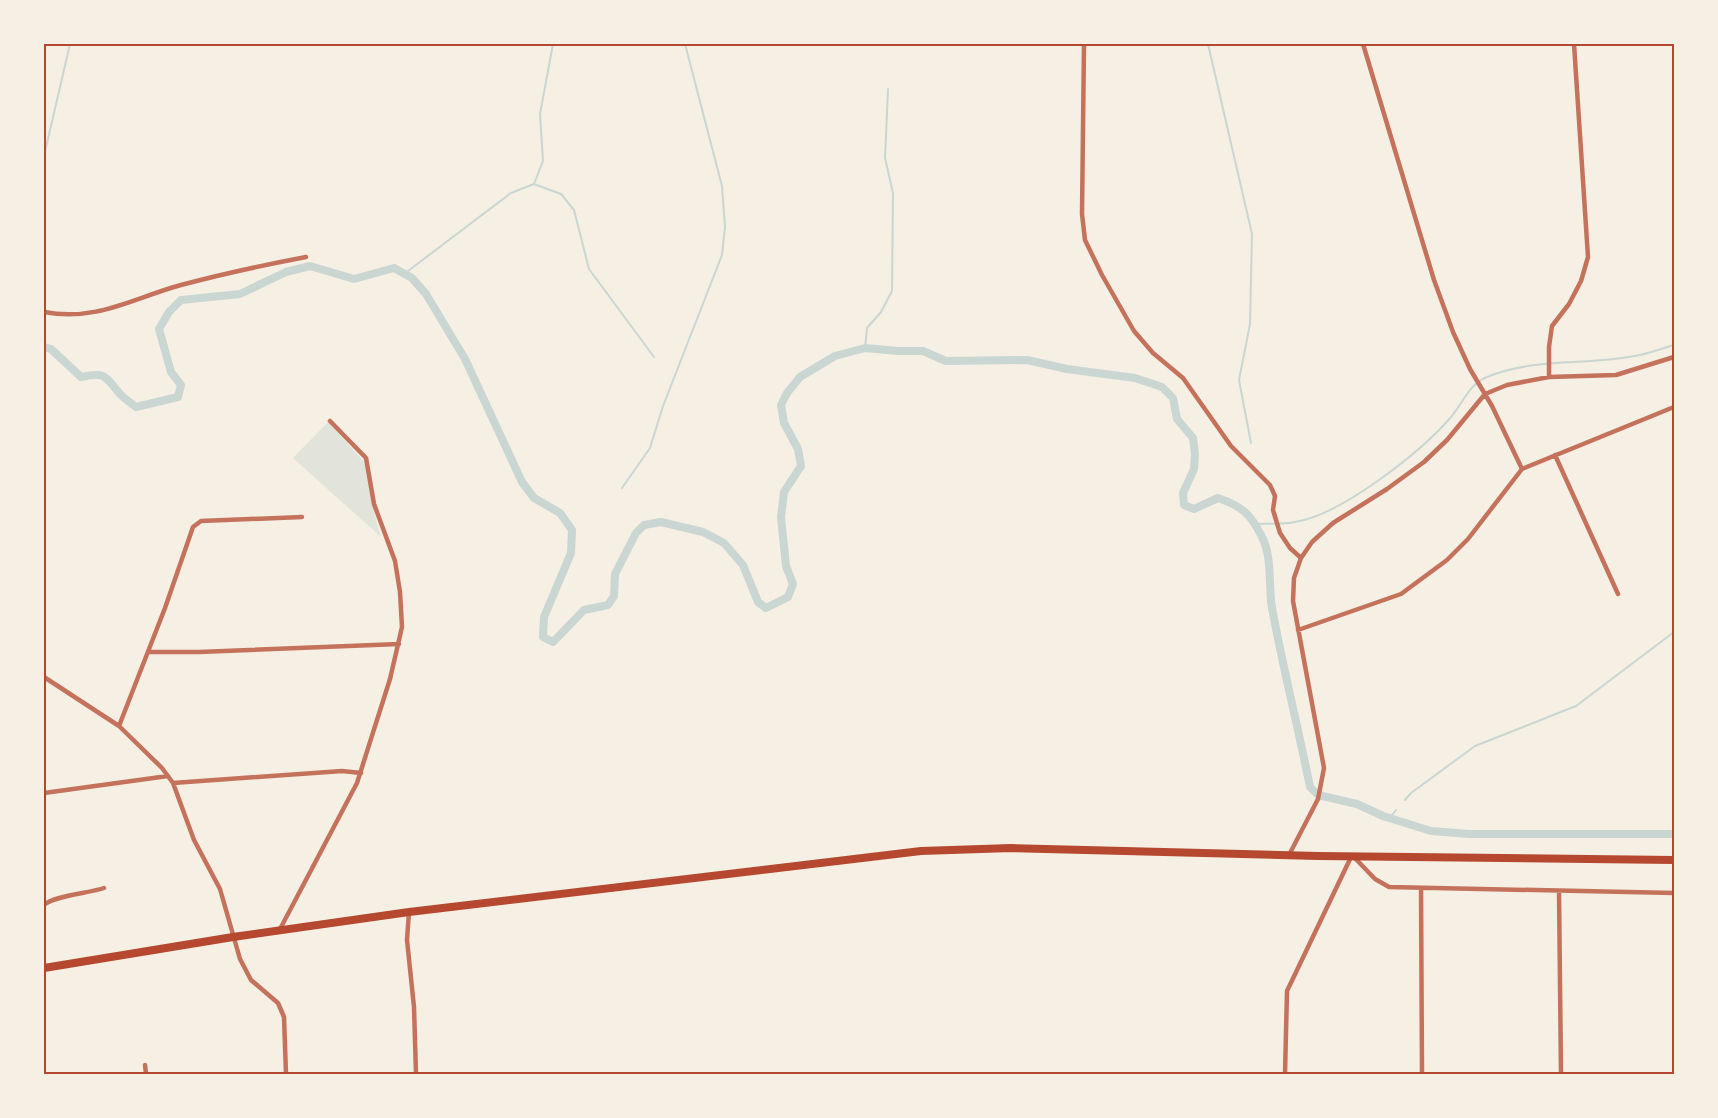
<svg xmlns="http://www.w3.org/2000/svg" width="1718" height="1118" font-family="Montserrat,sans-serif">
<rect width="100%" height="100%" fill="#f6efe4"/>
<path fill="#e2e4dc" d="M328,422L366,464L375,516L381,537L293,458Z"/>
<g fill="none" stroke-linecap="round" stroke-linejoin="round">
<path stroke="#c9d6d2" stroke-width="2" d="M1208,44L1252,234L1250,324L1239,380L1251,443
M44,156L70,44
M534,184L543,161L540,114L553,44
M404,274L511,193L534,184L561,194L574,210L589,269L654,357
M865,348L867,328L881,312L892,291L893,193L885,158L888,89
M622,488L650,448L663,406L722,255L725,227L722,186L685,44
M1254,524C1267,523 1282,525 1295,522C1341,515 1421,452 1451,417C1463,403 1469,384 1487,377C1535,357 1590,366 1640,355C1651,353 1663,348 1674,345
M1405,800L1411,793L1475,746L1576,706L1674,632
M1390,818L1396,810"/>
<path stroke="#c9d6d2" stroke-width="8" d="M44,347L51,349L81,377C107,371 105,377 121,395C125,399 131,403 136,407L178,397L181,385L171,372L159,329L169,312L181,300L240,294L286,272L310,266L354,279L394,268L412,278L426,294L465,359L522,482L534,498L560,513L572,530L571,553L544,617L543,637L553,642L584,610L608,605L614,596L615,574L636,533L644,525L661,522L703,532L724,543L743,565L758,602L766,608L788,597L793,584L786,566L781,517L784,492L801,466L798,449L784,423L781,405L787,393L800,377L835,356L865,348L898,351H923L946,361L1027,360L1067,369L1135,378L1162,387L1173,398L1177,419L1193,438L1195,454L1194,469L1183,493L1184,505L1194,509L1218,498C1241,506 1250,513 1261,535C1273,557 1268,584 1272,608C1283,668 1298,727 1310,787L1318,795L1357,804L1383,816L1431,831L1469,834H1674"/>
<path stroke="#c5725c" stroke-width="4.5" d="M1084,44L1082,214L1085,240L1102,275L1134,331L1153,353L1183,378L1231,446L1270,485L1275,496L1273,510L1280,533L1290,548L1301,558
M1363,44L1434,280L1453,332L1470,369L1492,406L1522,469
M44,312C96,322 133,298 181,285C222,274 264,265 306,257
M1549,377V347L1552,326L1569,304L1581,281L1588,257L1574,44
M1555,455L1618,594
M1298,630L1401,594L1447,560L1468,539L1522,469L1674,407
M149,652H199L399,644
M44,677L119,726L162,768L173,783L194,840L220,889L240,959L251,980L278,1003L284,1017L286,1074
M119,726L165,608L193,527L201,521L302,517
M173,783L342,771L361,773
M44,793L168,776
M1289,855L1318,799L1324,768L1293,601L1294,578L1301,558L1312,542L1333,523L1387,489L1424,462L1447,440L1485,394L1507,385L1549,377L1616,375L1674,357
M1421,888L1422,1074
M1559,891L1561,1074
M44,905C52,896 90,893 104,888
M409,912L407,940L414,1007L416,1074
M279,931L357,783L390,679L402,627L400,592L395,561L374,504L366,458L330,421
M145,1065L146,1074
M1285,1074L1287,991L1352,855L1375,879L1389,887L1674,893"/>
<path stroke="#b5482f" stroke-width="8" d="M44,968L233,937L409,912L921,851L1011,848L1318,856L1674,860"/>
</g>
<rect width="1718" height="1118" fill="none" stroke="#f6efe4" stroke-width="90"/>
<rect x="45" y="45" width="1628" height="1028" fill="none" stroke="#b5482f" stroke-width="2"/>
</svg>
